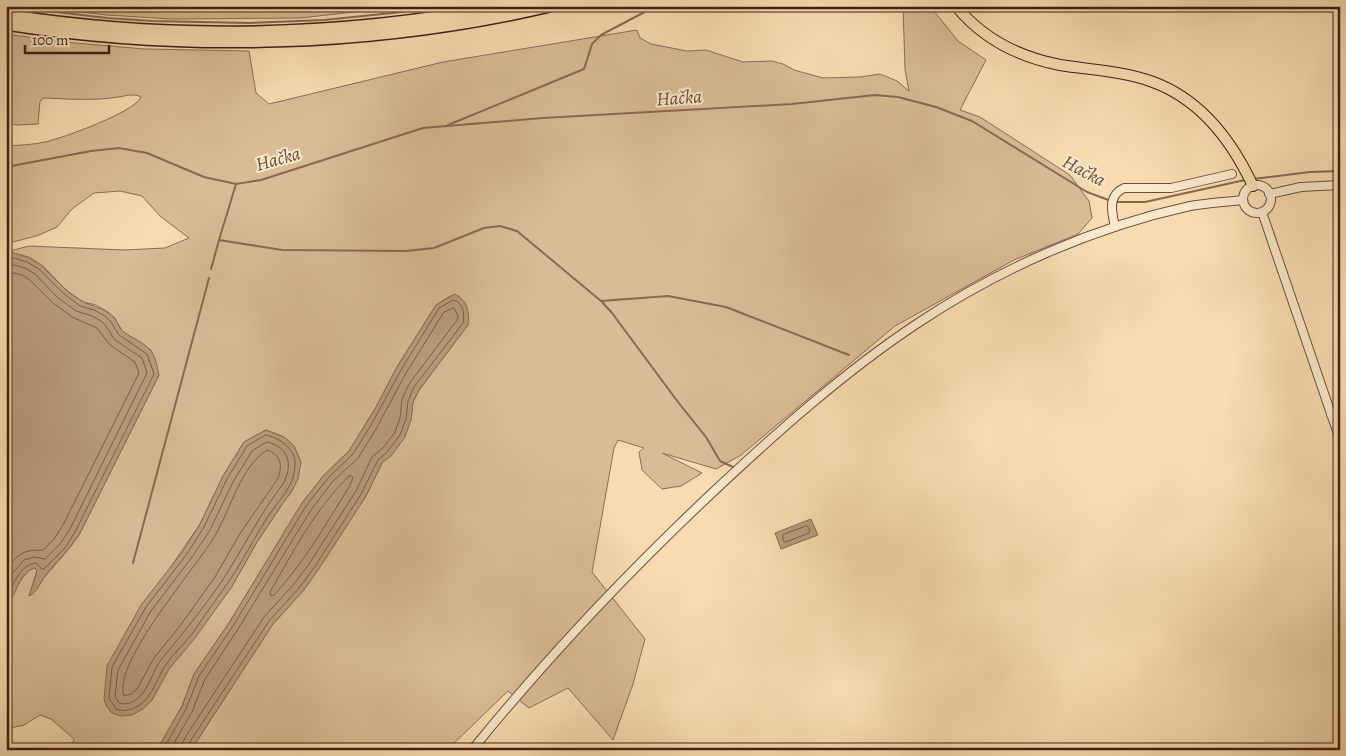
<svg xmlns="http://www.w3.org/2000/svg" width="1346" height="756" font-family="Alegreya,serif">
<rect width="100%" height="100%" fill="#f8dcb1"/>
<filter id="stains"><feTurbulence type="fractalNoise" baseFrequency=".004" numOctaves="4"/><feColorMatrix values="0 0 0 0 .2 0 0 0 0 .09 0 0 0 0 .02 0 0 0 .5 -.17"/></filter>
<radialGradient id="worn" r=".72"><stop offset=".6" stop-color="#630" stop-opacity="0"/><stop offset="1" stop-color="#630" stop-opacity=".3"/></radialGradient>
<path fill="#d9bc96" stroke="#8c6d54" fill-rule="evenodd" d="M26,6L180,9L247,6H330L333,9L338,10L382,6H408L300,18L171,19L107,15Z
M903,6H930L958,41L986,60L960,110L980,117L1070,175L1089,201L1092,218L1078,234L1014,260L895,326L741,455L716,469L662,453L702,473L681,486L662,489L642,470L639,452L644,448L618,440L614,448L592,572L645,639L633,684L613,740L568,688L529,708L508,691L447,750H191L273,624L303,591L318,570L366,496L382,463L386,459L411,420L413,402L419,390L468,325L452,295L436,305L397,367L376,407L349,451L324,475L302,503L229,623L194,674L182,706L157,750H73L72,744L74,739L51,719L40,715L24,725L6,729V607L20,581L29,570L36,568L37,571L29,596C37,590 40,582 47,574C58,561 70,549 79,535L159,375L151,350L122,331L115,318L108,312L96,305L83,302L65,289L42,265L29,257L13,253L6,255V252L29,246L124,250L165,248L189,238L160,216L142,196L120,191L94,193L72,209L57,227L39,235L6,244V146C19,145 32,145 45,142C63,138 135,112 141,97C134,93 126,96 118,97C93,101 68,99 44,98L40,101L38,124L17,125L6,123V34L63,42L145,49L249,51L256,93L269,104L443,62L637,30L640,38L651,44L687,51L706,50L743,62L772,61L783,64L794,70L823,78L860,77L880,74L897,81L909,91L905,69ZM266,430L284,437L294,446L301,462L292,491L283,503L257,542L231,588L169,669L152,700L112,713L106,705L170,568L200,524L223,476L244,442Z"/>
<path fill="#b99b7b" stroke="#896951" d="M13,253C49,261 54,286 82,301C93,307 103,307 113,317C118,321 119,329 124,332C132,338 143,342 150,350C156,356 157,367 159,375L79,535C69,549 57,561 46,575C40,582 38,592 29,596L37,571L35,568C19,572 16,596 6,607V255Z
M455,294C467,300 470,312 468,325L419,390L413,402L411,420L405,437L391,456L382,463L366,496L318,570L303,591L273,624L191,750H157L182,706L194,674L229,623L302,503L324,475L349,451L376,407L397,367L436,305Z
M266,430L284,437L294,446L301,462L298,479L292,491L283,503L257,542L231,588L195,638L169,669L152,700L143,709L132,715L121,716L112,713L106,705L104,699L107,666L141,605L183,551L200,524L223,476L244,442Z
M811,519L818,535L781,549L775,533Z"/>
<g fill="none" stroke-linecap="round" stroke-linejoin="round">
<path stroke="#7c5c46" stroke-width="1" d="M6,260L14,258L27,262L39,269L62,292L80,306L94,310L105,316L111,322L119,335L147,354L154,374L75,532L65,548L44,569H42L36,563C20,564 13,586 6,598
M6,266L14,265L25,268L35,274L57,297L76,311L92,316L101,321L106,326L115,340L142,358L147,373L70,529L60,544L45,559L34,557L24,560L11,575L6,585
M6,273H14L22,275L30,280L53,303L72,317L97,328L110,345L135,362L139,373L63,525L54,539L43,550C23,550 19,553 6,569
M266,435C280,438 296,449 295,465C295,486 277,502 267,518C252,541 241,565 225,587C214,602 203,618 192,634C183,645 173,654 165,666C157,678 153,695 141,704C133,710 124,712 116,709L109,698L112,667L146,607L187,554L204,527L227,479L247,446Z
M267,442C290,447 293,466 283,484C259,515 243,549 222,581C203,609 182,634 161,660C152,672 149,690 137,699C132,703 126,705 119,703L115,696L118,670L151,611L192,557L210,530L233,482L252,451Z
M267,450C282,454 283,468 277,480L241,532L215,577L180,626L154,658L137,689L131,694L124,696C112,662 198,566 216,534C231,508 241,466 267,450Z
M349,476H352L353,478L349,487C326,524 304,563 274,595L271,596L270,592C293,552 315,509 349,476Z
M807,526L810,530L809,533L786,542L783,541V535Z
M163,750L186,709L199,676L233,626L306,506L328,478L353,454L371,425L401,370L439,308L453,300C463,302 465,313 463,323L414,387L408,401L406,419L400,435L387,452L378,460L361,494L314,568L299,588L269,621L191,740L187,750
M170,750L192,712L205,679L238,629L311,510L332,482L358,458L376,429L406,373L444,312L454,308L458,316L457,320L409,384L402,399L400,418L395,432L383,448L372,457L356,491L309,564L294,584L264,617L186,736L182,744L181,750"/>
<path stroke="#896951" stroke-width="2" d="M6,6L107,18L152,21L249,23L324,20L402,12L429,7L443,6
M448,125L584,69L592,44L601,35L656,6
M6,167L91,151L119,148L147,153L204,177L236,184L261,180L423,128L543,118L792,104L875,95L898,97L936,107L972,121L1087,192L1111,201
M1253,179L1310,172L1340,171
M236,184L219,240L282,250L406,251L434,248L484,228L500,226L517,231L601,301L668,296L726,307L849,355
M1115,202H1145L1245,180
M211,269L219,240
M602,302L612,313L678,402L706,437L720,461L733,467
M133,563L209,278"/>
<g stroke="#6e4e39" stroke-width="10">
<path id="minor" d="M1243 199a14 14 0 1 1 28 0a14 14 0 1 1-28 0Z
M1269,194L1301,187L1340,185
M1262,212L1340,440
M1115,227C1112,212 1107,196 1124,188H1171L1232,174
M1331,415L1340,408
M472,750C546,659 626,574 711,494C776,433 844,372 918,323C999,269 1094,227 1190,206C1207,203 1225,202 1243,200"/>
</g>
<g stroke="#401e11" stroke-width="12">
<path id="major" d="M956,6C982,38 1019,57 1060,65C1091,70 1123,71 1153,82C1202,100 1232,141 1253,186"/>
</g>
<g stroke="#401e11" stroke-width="14">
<path id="highway" d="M6,15C170,41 341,37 504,6
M6,24C185,52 373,47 550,6"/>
</g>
<use href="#minor" stroke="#fae8cc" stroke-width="8"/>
<use href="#major" stroke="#f8dcb1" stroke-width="10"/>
<use href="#highway" stroke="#f8dcb1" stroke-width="11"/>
</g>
<g text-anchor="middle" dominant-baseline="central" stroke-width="4" stroke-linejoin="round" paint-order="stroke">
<g font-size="19" font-style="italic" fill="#6a4a36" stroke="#fae8cc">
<text transform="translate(679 98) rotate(-4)">Hačka</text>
<text transform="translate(278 159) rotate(-16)">Hačka</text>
<text transform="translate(1084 171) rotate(28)">Hačka</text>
</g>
</g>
<rect width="1346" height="756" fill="none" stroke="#f8dcb1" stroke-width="25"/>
<rect x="8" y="8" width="1331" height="741" fill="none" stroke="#401e11" stroke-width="2.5"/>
<rect x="12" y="12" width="1321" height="731" fill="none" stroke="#401e11"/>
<path d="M25 45v8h84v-8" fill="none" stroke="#401e11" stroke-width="2.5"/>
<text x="32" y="45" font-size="15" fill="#401e11" stroke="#fae8cc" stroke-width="4" paint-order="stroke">100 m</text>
<rect width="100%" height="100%" filter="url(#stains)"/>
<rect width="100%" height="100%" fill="url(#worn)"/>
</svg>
